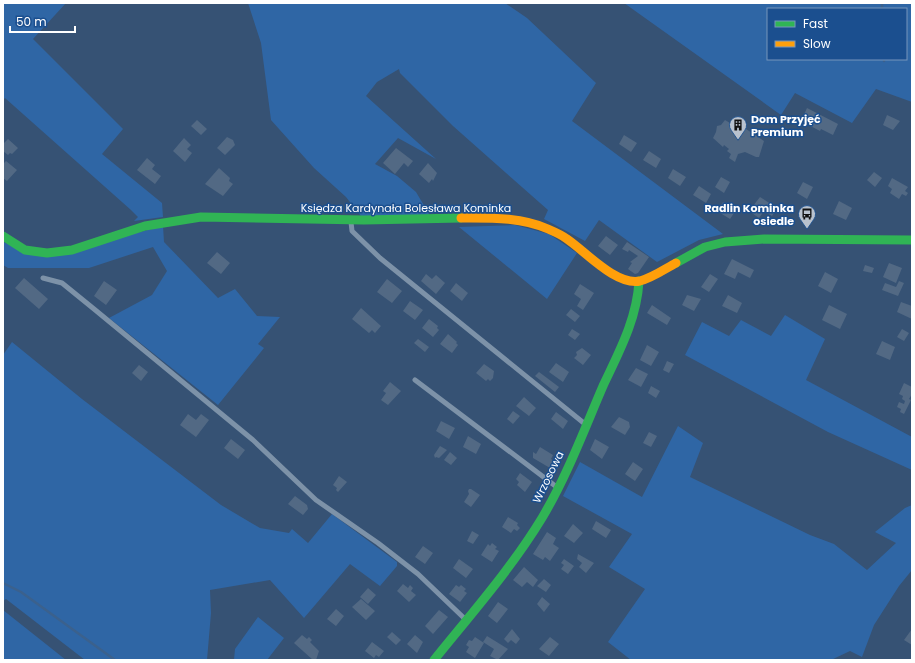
<svg xmlns="http://www.w3.org/2000/svg" width="915" height="663" font-family="Poppins,sans-serif">
<rect width="100%" height="100%" fill="#365274"/>
<path fill="#2f66a5" fill-rule="evenodd" d="M3,3H66L33,39L123,129L102,154L162,203L163,217L134,221L138,217L131,210L5,98L3,100Z
M248,3H505L527,18L596,83L572,121L723,234L699,240L657,262L599,220L585,241L544,219L548,210L453,126L400,73L399,69L377,82L366,96L436,159L398,138L375,164L397,176L416,192L432,219L364,220L346,197L314,168L271,120L261,43Z
M624,3H912V102L876,89L852,123L795,93L781,115ZM768,9H906V59H768Z
M515,225L549,234L577,253L547,299L459,227Z
M163,226L164,242L218,298L235,289L257,316L280,317L258,344L264,348L218,405L109,318L152,295L167,271L153,247L89,268H8L3,265V242L45,257Z
M785,315L825,339L806,380L912,437V470L828,432L685,355L702,322L729,336L741,320L771,336Z
M12,342L82,399L221,505L260,528L289,533L292,529L308,543L332,514L397,562V566L380,586L350,564L304,618L270,580L210,590L211,613L207,660H85L6,599L3,601V355Z
M678,426L703,443L690,477L810,535L834,544L867,570L896,543L875,532L905,508L912,505V570L899,586L874,625L862,657L850,651L831,660H631L608,642L645,589L609,567L632,534L563,496L580,462L642,497Z
M3,610L66,660H3Z
M258,617L284,638L267,660H234L235,649Z"/>
<g fill="none" stroke-linecap="round" stroke-linejoin="round">
<path stroke="#3b618d" stroke-width="2.5" d="M882,3V9
M884,59V61
M3,583L21,592L115,660"/>
</g>
<path fill="#526984" d="M807,108L838,124L833,135L821,129L820,131L801,121Z
M887,115L900,121L893,130L883,125Z
M197,120L207,129L201,135L191,126Z
M725,120L730,123L731,121L741,130L743,127L764,141L759,157H756L745,152L738,154L735,162L729,158L731,154L727,151L729,149L724,145L723,147L713,138L716,132L717,126L721,125Z
M624,135L637,143L631,152L619,144Z
M227,137L233,140L235,145L225,155L217,148Z
M184,138L191,145L187,149L192,153L185,162L173,151Z
M8,139L18,148L12,154L10,153L8,155L3,151V144Z
M396,148L413,161L408,167L404,163L395,174L383,163Z
M649,151L661,159L656,168L643,160Z
M147,158L155,165L152,169L161,176L155,184L137,170Z
M6,161L17,170L7,181L3,178V164Z
M428,163L437,173L433,181L432,179L429,183L419,174Z
M219,168L230,178L229,181L233,184L223,196L205,184Z
M673,169L686,177L680,186L668,178Z
M874,172L882,178L875,187L867,180Z
M721,177L730,182L724,193L715,187Z
M892,178L908,187L905,191L908,193L906,196L902,194L899,199L890,193L892,189L888,186Z
M803,182L813,187L807,199L797,193Z
M699,186L711,194L706,203L693,195Z
M760,197L777,208L772,216L764,211L759,218L749,211Z
M839,201L852,208L846,220L833,214Z
M723,202L736,210L730,219L717,211Z
M606,236L618,245L610,255L598,246Z
M627,242L649,257L638,273L635,274L628,269L632,263L630,262L638,256L629,250L628,252L622,249Z
M217,252L230,263L221,274L207,263Z
M732,259L754,270L750,278L738,272L735,279L724,274Z
M889,263L902,268L896,283L883,277Z
M865,265L874,268L872,273L863,271Z
M825,272L838,279L831,293L818,286Z
M426,274L432,279L436,275L445,283L436,294L421,281Z
M710,274L718,279L709,292L701,287Z
M24,278L48,299L39,309L15,288Z
M387,279L402,291L392,303L377,292Z
M104,281L117,290L106,305L94,296Z
M899,281L904,283L898,296L882,290L885,283L896,287Z
M456,283L468,293L462,301L450,291Z
M580,284L594,293L583,310L577,306L581,299L574,294Z
M687,295L701,299L694,311L682,305Z
M728,295L742,303L737,313L722,306Z
M410,301L423,310L415,320L403,311Z
M901,302L912,306V319L897,312Z
M652,305L671,318L667,325L647,313Z
M829,305L847,314L840,329L822,320Z
M361,308L381,326L375,333L372,330L369,333L352,319Z
M571,309L580,316L575,322L566,315Z
M429,319L438,326L437,328L439,330L433,337L422,328Z
M572,329L580,334L575,340L568,335Z
M902,329L909,333L904,341L897,337Z
M448,334L457,342L456,343L458,345L452,353L440,344Z
M418,339L429,347L425,352L414,343Z
M882,341L895,347L890,360L876,354Z
M647,345L659,352L651,366L640,360Z
M582,348L591,355L583,365L574,358L577,355L576,352Z
M667,361L674,364L669,373L663,370Z
M556,363L569,372L563,382L549,372Z
M484,364L494,371L493,378L490,381L488,379L486,381L476,373Z
M139,365L148,372L141,381L132,373Z
M636,368L648,374L641,387L628,380Z
M539,372L559,387L555,392L535,376Z
M390,382L401,391L388,405L381,400L386,393L383,391Z
M904,383L912,387V394L909,399L911,400L904,414L900,412L901,409L897,407L899,402L904,404L905,401L902,399L903,396L899,394Z
M651,386L660,391L656,398L648,393Z
M524,397L536,408L529,416L516,406Z
M513,411L520,416L513,424L507,419Z
M556,412L568,421L563,429L551,419Z
M188,414L196,420L201,414L209,420L196,437L180,425Z
M619,417L629,422L630,427L625,435L611,427Z
M441,421L455,428L449,439L436,431Z
M649,432L657,436L651,447L643,443Z
M468,436L481,444L476,454L463,447Z
M231,439L245,450L238,459L224,448Z
M595,439L609,447L602,459L590,450Z
M440,446L447,450L439,458L436,457L435,458L434,455Z
M540,447L553,455L551,459L554,461L550,468L533,458V452L536,454Z
M450,452L457,458L451,465L444,460Z
M633,462L643,469L635,481L625,474Z
M520,473L532,482L525,492L517,485L519,482L516,479Z
M339,476L347,482L338,492L336,490L337,488L333,485Z
M469,489H471L480,495L471,507L464,502L469,494L468,491Z
M295,496L307,505L308,509L303,515L288,504Z
M508,517L518,523L517,525L520,528L517,531L514,529L511,533L502,527Z
M596,521L611,530L606,538L592,529Z
M573,524L583,533L574,543L564,536Z
M472,531L479,535L473,544L467,541Z
M547,532L556,538L553,544L559,548L550,561L545,557L543,560L533,554Z
M492,543L497,547L495,549L499,551L492,562L481,555L488,544L490,546Z
M423,546L433,553L425,564L415,557Z
M578,554L594,563L586,573L579,567L582,563L577,559Z
M459,559L473,569L466,578L453,568Z
M564,559L574,566L568,574L561,569L564,565L561,563Z
M524,567L538,580L533,587L527,582L522,587L513,580Z
M544,579L551,585L546,592L537,586Z
M403,584L408,588L410,585L413,588L411,591L416,595L409,602L397,591Z
M456,585L459,587L461,585L466,589L464,591L467,593L460,602L449,594Z
M368,588L376,595L368,604L360,597Z
M542,597L550,604L544,612L537,604Z
M361,599L375,611L366,620L352,607Z
M498,602L508,609L497,623L488,616Z
M336,609L344,616L336,626L327,619Z
M439,610L448,617L433,634L425,626Z
M512,629L520,639L516,644L511,640L508,643L504,639Z
M912,629V645L904,640Z
M392,632L401,640L396,645L387,637Z
M302,635L307,639L309,637L312,640L310,642L319,651L316,660H313L294,643Z
M415,635L423,642L417,653L407,644Z
M487,636L508,649L498,660L490,656L494,649L483,642Z
M475,637L484,643L475,658L466,652L469,647L466,645L469,640L472,641Z
M550,637L559,644L549,656L539,649Z
M372,642L384,651L379,657L376,655L374,658L365,651Z"/>
<g fill="none" stroke-linecap="round" stroke-linejoin="round">
<path stroke="#7d92a8" stroke-width="5" d="M351,222L352,231L380,258L585,424
M43,278L62,283L94,309L253,440L316,500L378,543L418,574L465,619
M415,380L558,488"/>
<path stroke="#30b455" stroke-width="9" d="M3,236L25,250L47,253L72,250L145,226L201,217L364,220L461,218
M676,263L705,247L725,242L764,239L912,240
M434,660C471,614 511,569 542,518C567,476 584,430 603,386C619,352 637,319 639,281"/>
<path stroke="#ff9f0a" stroke-width="9" d="M461,218C491,218 521,217 548,229C555,232 562,235 567,239C585,251 616,286 640,281C652,278 665,269 676,263"/>
</g>
<defs>
<g id="building-pin" transform="scale(0.9)"><path d="M0 17L-7.5 6A9.5 9.5 0 1 1 7.5 6Z" fill="#b9c2ce" stroke="#1b4f8f"/><path d="M-4-6H4V6H1V3H-1V6H-4ZM-2.5-4.3h1.7v1.8h-1.7ZM.8-4.3h1.7v1.8H.8ZM-2.5-1h1.7V.8h-1.7ZM.8-1h1.7V.8H.8Z" fill="#111"/></g>
<g id="bus-pin" transform="scale(0.9)"><path d="M0 17L-7.5 6A9.5 9.5 0 1 1 7.5 6Z" fill="#b9c2ce" stroke="#1b4f8f"/><path d="M-5-6H5V4H4V6H2V4H-2V6H-4V4H-5ZM-3.5-4V0h7V-4ZM-3.5 1.2v1.5H-2V1.2ZM2 1.2v1.5H3.5V1.2Z" fill="#111"/></g>
</defs>
<g fill-rule="evenodd">
<use href="#building-pin" x="738" y="125"/>
<use href="#bus-pin" x="807" y="214"/>
</g>
<g text-anchor="middle" dominant-baseline="central" stroke-width="3" stroke-linejoin="round" paint-order="stroke">
<g font-size="11" font-weight="bold" fill="#fff" stroke="#1b4f8f" text-anchor="start">
<text x="751" y="119">Dom Przyjęć<tspan x="751" dy="13">Premium</tspan></text>
<text x="794" y="208" text-anchor="end">Radlin Kominka<tspan x="794" dy="13">osiedle</tspan></text>
</g>
<g font-size="11" fill="#fff" stroke="#1b4f8f">
<text x="406" y="208">Księdza Kardynała Bolesława Kominka</text>
<text transform="translate(548 477) rotate(-64)">Wrzosowa</text>
</g>
</g>
<rect width="915" height="663" fill="none" stroke="#ffffff" stroke-width="8"/>
<rect x="767" y="8" width="140" height="52" fill="#1b4f8f" stroke="#7695bc"/>
<rect x="775" y="21" width="20" height="6" fill="#30b455" stroke="#7695bc"/>
<text x="803" y="28" font-size="12" fill="#ffffff">Fast</text>
<rect x="775" y="41" width="20" height="6" fill="#ff9f0a" stroke="#7695bc"/>
<text x="803" y="48" font-size="12" fill="#ffffff">Slow</text>
<path d="M10 26v6h65v-6" fill="none" stroke="#ffffff" stroke-width="2"/>
<text x="16" y="26" font-size="12" fill="#ffffff" stroke="#1b4f8f" stroke-width="3" paint-order="stroke">50 m</text>
</svg>
